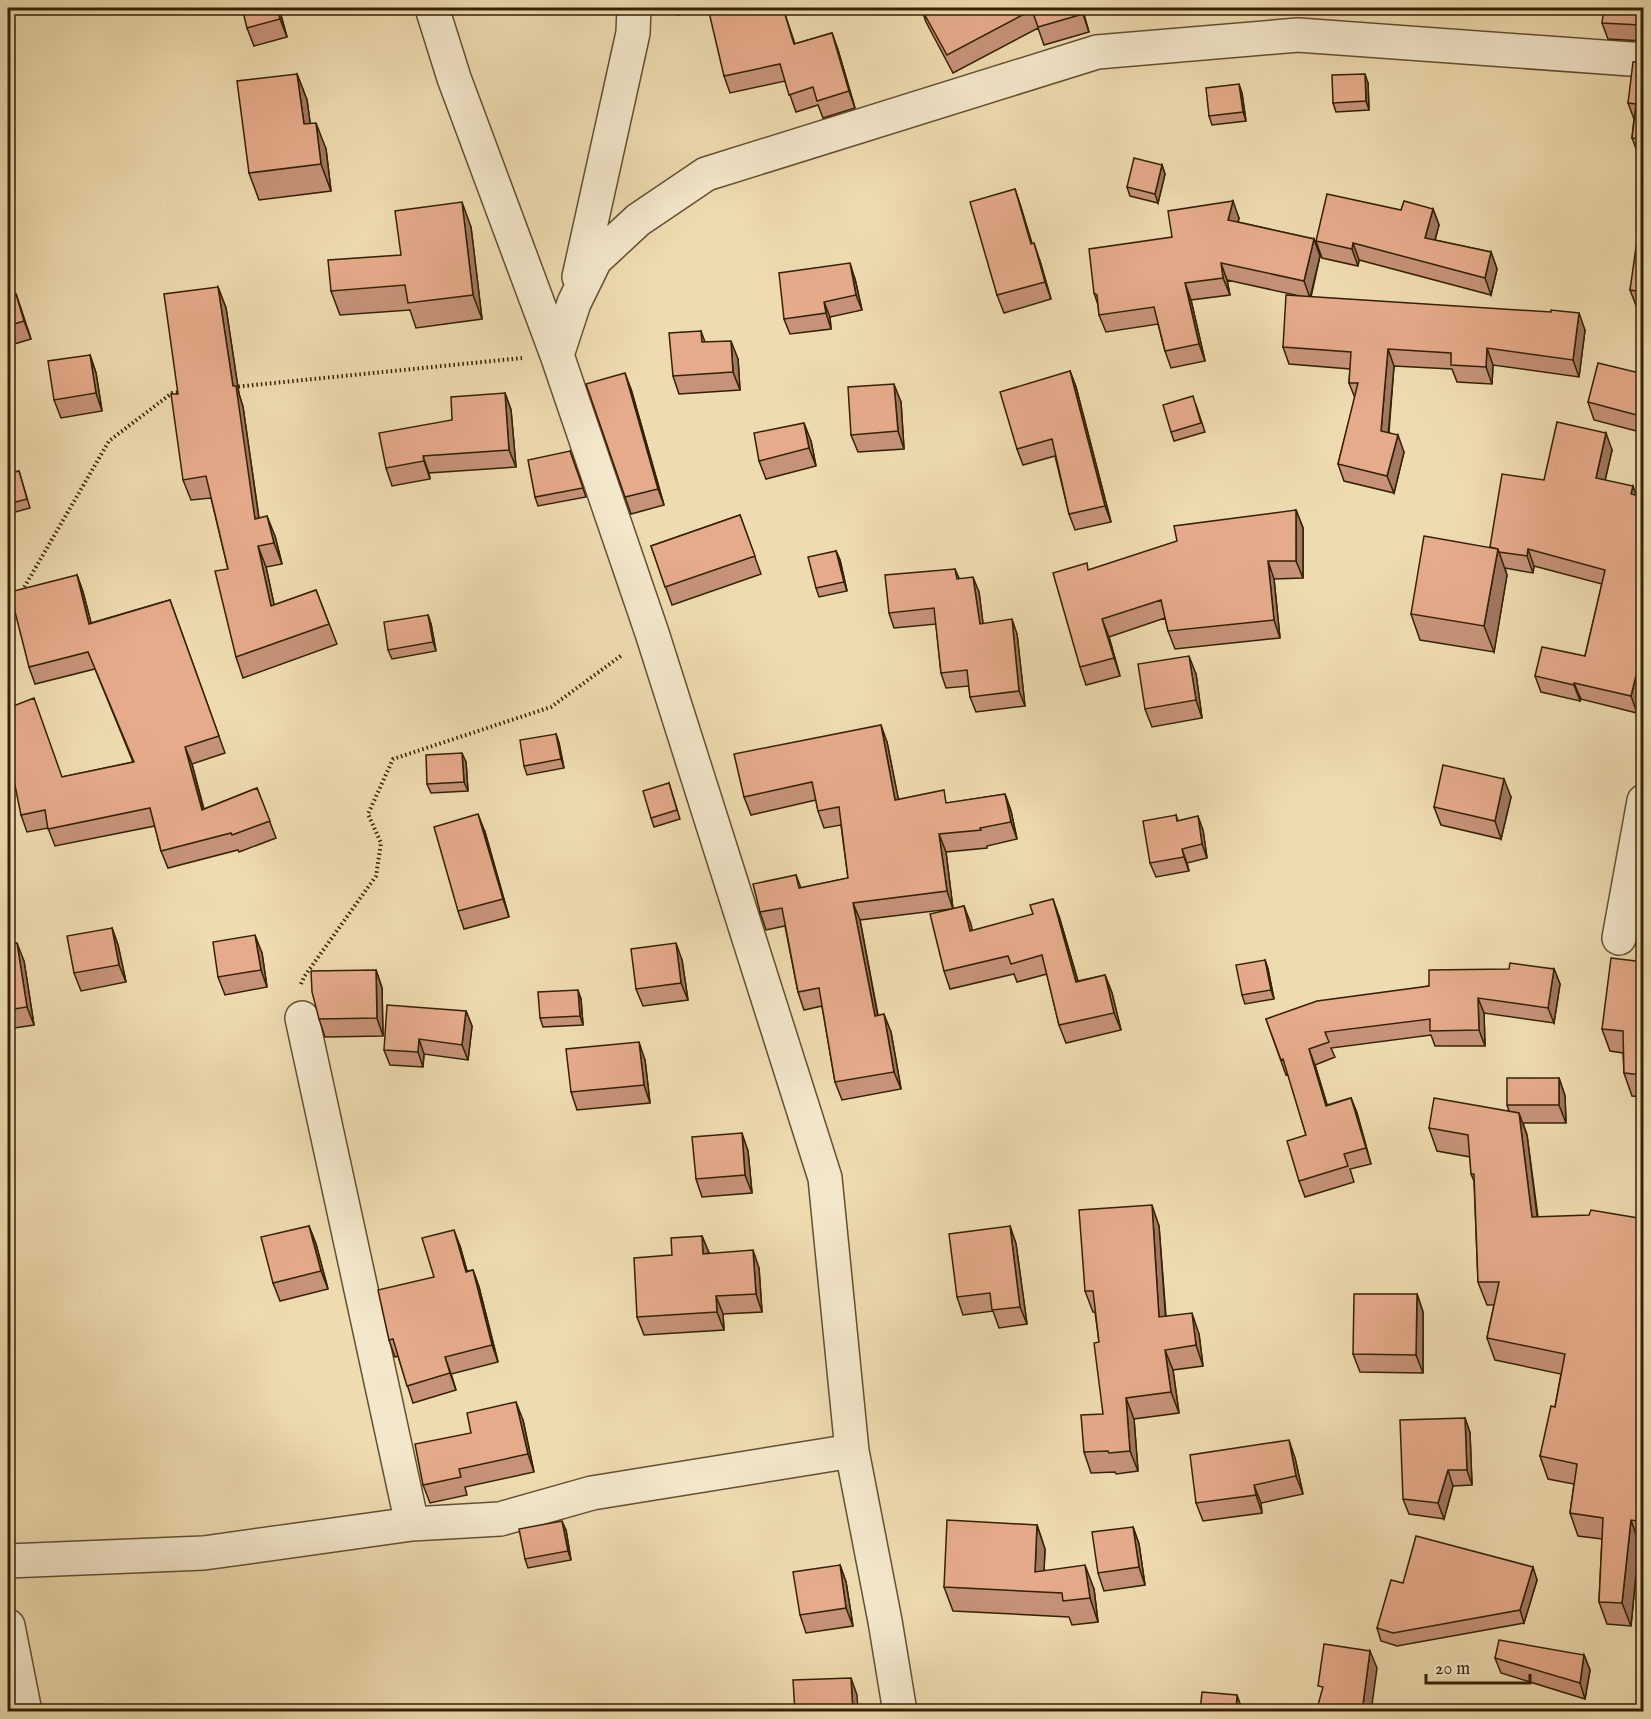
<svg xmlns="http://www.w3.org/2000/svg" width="1651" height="1719" font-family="'IM FELL English',serif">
<rect width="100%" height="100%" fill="#eedcb0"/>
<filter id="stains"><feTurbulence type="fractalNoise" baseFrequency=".00333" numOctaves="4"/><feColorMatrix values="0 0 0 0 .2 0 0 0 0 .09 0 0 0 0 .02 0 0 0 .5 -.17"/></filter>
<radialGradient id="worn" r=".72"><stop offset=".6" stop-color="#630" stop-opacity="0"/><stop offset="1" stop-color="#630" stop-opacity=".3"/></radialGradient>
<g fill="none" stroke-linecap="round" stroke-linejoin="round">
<g stroke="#62502f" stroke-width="36">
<path id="minor" d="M432,8L454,78L557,355L652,633L825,1178L852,1451L885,1621L900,1712
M579,277L633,33L634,8
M557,355L574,303L595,260L638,220L706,174L1097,52L1298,35L1644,60
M1619,938L1644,801
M302,1018L412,1524
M8,1561L204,1553L412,1524L500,1519L592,1493L852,1451
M8,1626L25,1712"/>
</g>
<path stroke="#342104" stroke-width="4" stroke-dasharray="1.5 3" stroke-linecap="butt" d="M234,387L522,358
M22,591L109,441L172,393L182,392
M8,615L15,603
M301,984L304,977L376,876L381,843L368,814L393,759L551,707L622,655"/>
<use href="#minor" stroke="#f4e8cc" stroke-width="33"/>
</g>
<path fill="#c69378" stroke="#342104" stroke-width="1.5" d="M279,8L287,37L254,46L247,28Z
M675,8H705L678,15Z
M783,8L795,44L832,33L838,50L855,108L823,118L818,105L796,112L785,81L730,93L724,76Z
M921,8H1082L1089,32L1044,45L1038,28L953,73L926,22Z
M1496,8H1532V11L1498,13Z
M1644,8V41L1608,39L1602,23Z
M1644,61V154H1638L1632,138L1634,119L1628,103Z
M297,74L307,100L310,123L326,149L331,191L259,200L249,173Z
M1368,83L1369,110L1336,112L1333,103Z
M1242,93L1246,121L1212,125L1209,116Z
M1162,165L1165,174L1158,203L1130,196L1127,187Z
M1015,189L1032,243L1040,261L1051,299L1004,313L997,295Z
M1433,209L1439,225L1435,240L1491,252L1497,269L1491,295L1359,260L1358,266L1322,258L1316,241L1401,210Z
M1239,218L1238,222L1314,239L1320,256L1311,297L1585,330L1579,377L1493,365L1492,384L1457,382L1452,369L1394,366L1389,432L1404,452L1394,493L1344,481L1338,464L1355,398L1349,383L1350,369L1289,364L1283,347L1300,296L1227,280L1230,295L1191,300L1205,361L1171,368L1165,351L1158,324L1106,332L1099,315L1098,305L1094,293L1172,237Z
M471,227L482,319L416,328L410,310L340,315L331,291L401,255Z
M1644,241V309L1637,308L1630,290Z
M855,279L862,310L830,317L831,329L790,334L784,319Z
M218,287L226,308L239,394L243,407L259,518L275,536L282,564L266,567L274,605L316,590L337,644L243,678L236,657L228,569L211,498L191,500L183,480Z
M16,294L31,339L8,346V297Z
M701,331L705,342L738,359L740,390L679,394L673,376Z
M90,355L96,373L102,411L61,418L54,400Z
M1070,371L1076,387L1111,522L1075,530L1069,514L1055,456L1023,465L1017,449Z
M1644,374V433L1594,420L1588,402Z
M631,389L664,505L631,514L625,497Z
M505,393L511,410L516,467L429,473L430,479L392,486L386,468L452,420Z
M901,402L904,449L858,452L851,435Z
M1196,405L1205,432L1174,441L1171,432Z
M811,441L816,466L766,479L759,461Z
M1612,450L1605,480L1637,496L1644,497V686L1637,713L1581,699L1580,701L1541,692L1535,676L1585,656L1602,584L1534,566L1533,573L1505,568L1507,575L1494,652L1420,640L1411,614L1490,547L1544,480Z
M570,451L586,497L538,506L535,497Z
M19,471L30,508L8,514V474Z
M1296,510L1303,528V578L1274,579L1280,638L1175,649L1168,631L1165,618L1109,637L1120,676L1086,685L1080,667L1089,570Z
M740,515L761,574L672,605L651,546Z
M836,551L840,560L847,591L819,597L816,588Z
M955,569L959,578L979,592L983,624L1017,634L1025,706L976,712L970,697L969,686L946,688L941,673L936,624L894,628L889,613Z
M77,575L83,592L91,623L170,600L225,753L192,764L204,809L257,788L276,838L239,852L238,850L168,868L161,851L155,826L55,846L48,828L27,832L21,815L62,777L133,762L95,669L35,684L29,667Z
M428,615L431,624L436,651L392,659L388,650Z
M1196,674L1202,718L1152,727L1145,709Z
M556,734L559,743L564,768L527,775L524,766Z
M887,742L898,799L948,803L1005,794L1011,811L1017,839L987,846V848L946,852L953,909L964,906L972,931L1059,916L1078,981L1105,975L1112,993L1121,1030L1066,1043L1059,1025L1047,974L1017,982L1014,974L950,989L944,971L950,909L860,920L878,1015L891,1032L901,1089L842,1100L835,1082L822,1006L804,1010L798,992L785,926L766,930L760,912L796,875L801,888L848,878L841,825L824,828L818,811L816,800L751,815L744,797Z
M466,762L468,791L431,793L427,784Z
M669,783L680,819L654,827L651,818Z
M1511,797L1501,839L1441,825L1434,807Z
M1176,815L1178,821L1203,830L1207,858L1187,863L1189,871L1156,877L1150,863Z
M485,832L509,917L464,929L458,911Z
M112,928L118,945L126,982L81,991L74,973Z
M8,945L24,961L34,1025L8,1029Z
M262,953L267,987L225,995L218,977Z
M682,960L688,1000L643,1006L636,989Z
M1265,960L1268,969L1274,999L1245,1004L1242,995Z
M1644,962V1097L1632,1096L1624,1073L1623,1053L1610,1051L1602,1029Z
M1554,969L1560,984L1554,1023L1484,1013L1485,1046H1435L1431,1035L1331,1048L1335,1057L1315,1065L1327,1105L1351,1098L1357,1113L1371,1164L1350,1169L1354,1182L1305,1197L1299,1181L1306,1135L1288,1074L1286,1075L1266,1019L1429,986Z
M376,970L382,988L383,1036L325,1037L319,1019Z
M581,999L583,1025L543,1027L540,1018Z
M466,1011L472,1026L468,1060L424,1054L423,1067L390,1065L384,1050Z
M645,1060L650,1103L577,1110L571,1092Z
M1559,1078L1565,1096L1566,1123H1523L1527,1135L1538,1217L1644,1219V1543H1639L1631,1626L1607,1624L1599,1602L1602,1539L1578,1536L1570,1513L1574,1484L1548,1479L1540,1456L1555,1407L1561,1374L1495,1360L1487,1338L1494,1305H1487L1478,1282L1474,1181L1471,1174L1470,1157L1437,1151L1429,1128L1509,1111L1507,1105Z
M748,1151L752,1193L702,1197L696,1179Z
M309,1226L316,1244L328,1289L280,1301L273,1283Z
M1010,1226L1016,1244L1027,1324L999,1328L993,1311L963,1315L957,1297Z
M1159,1226L1166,1316L1199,1334L1203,1366L1173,1370L1179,1413L1134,1419L1138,1471L1116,1474L1115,1472L1091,1473L1084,1452L1103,1414L1099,1342L1095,1312H1093L1085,1291Z
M702,1236L709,1253L759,1268L762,1312L723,1314L724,1330L644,1335L637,1317L672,1255Z
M460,1246L467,1271L473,1270L479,1287L498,1362L451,1374L456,1390L413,1403L398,1356L395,1357L389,1340L434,1277Z
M1417,1294L1423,1312V1373L1360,1372L1353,1354Z
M1465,1418L1470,1433L1472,1485L1453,1486L1444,1519L1409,1514L1403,1499Z
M523,1420L534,1472L465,1487L467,1495L430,1503L423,1485L471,1433Z
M1295,1458L1303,1494L1261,1503L1262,1513L1203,1521L1196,1503Z
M1037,1525L1045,1549L1044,1570L1094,1589L1098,1622L1072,1625L1069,1617L953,1611L944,1587Z
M1133,1527L1139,1544L1145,1585L1104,1591L1098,1573Z
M566,1530L571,1560L528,1568L525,1559Z
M840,1565L846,1582L853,1626L806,1633L800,1615Z
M1537,1580L1524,1623L1397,1646L1381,1641L1377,1628Z
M1584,1655L1590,1670L1585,1699L1501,1673L1495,1658Z"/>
<path fill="#a17861" stroke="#342104" stroke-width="1.5" d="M277,8H279L287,37L280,19Z
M1081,8H1082L1089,32Z
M832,33L838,50L855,108L849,91Z
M297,74L307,100L314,151L304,124Z
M1365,74L1368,83L1369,110L1366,101Z
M1239,84L1242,93L1246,121L1243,112Z
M316,123L326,149L331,191L321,164Z
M1162,165L1165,174L1158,203L1155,194Z
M1015,189L1021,207L1037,262L1031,244Z
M1233,201L1239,218L1234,237L1228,220Z
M462,202L471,227L482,319L473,295Z
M1433,209L1439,225L1431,254L1425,238Z
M1314,239L1320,256L1310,298L1304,281Z
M1034,243L1040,261L1051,299L1045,282Z
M1353,243L1359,260L1358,266L1352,249Z
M1491,252L1497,269L1491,295L1485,278Z
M850,263L855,279L862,310L856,295Z
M1221,263L1227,280L1230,295L1223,278Z
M1185,283L1191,300L1205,361L1199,344Z
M218,287L226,308L239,394L243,407L262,540L255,519L233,386Z
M16,294L31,339L24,321Z
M824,302L830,317L831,329L826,313Z
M1579,313L1585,330L1579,377L1573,360Z
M731,341L738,359L740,390L733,372Z
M1487,348L1493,365L1492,384L1486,367Z
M1388,349L1394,366L1387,448L1381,431Z
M90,355L96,373L102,411L96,393Z
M1070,371L1076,387L1111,522L1105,506Z
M625,373L631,389L664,505L658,489Z
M894,384L901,402L904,449L898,431Z
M505,393L511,410L516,467L509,450Z
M804,423L811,441L816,466L809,448Z
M1606,433L1612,450L1602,494L1596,478Z
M1398,435L1404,452L1394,493L1387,476Z
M423,456L429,473L430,479L424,461Z
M1633,486L1639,503L1631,494Z
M1296,510L1303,528V578L1296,561Z
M267,516L275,536L282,564L274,543Z
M258,546L266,567L279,627L271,606Z
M1498,549L1507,575L1494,652L1484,626Z
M1528,549L1534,566L1533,573L1527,556Z
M836,551L840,560L847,591L844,582Z
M1268,561L1274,579L1280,638L1274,620Z
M77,575L83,592L96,641L89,624Z
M973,577L979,592L985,639L980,624Z
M428,615L431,624L436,651L433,642Z
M1012,619L1017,634L1025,706L1019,691Z
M1102,619L1109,637L1120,676L1114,658Z
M1644,643V686L1637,713L1631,696Z
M1189,656L1196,674L1202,718L1196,700Z
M1574,683L1581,699L1580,701L1574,685Z
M881,725L887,742L902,817L895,800Z
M556,734L559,743L564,768L561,759Z
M185,747L192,764L208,827L202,810Z
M462,753L466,762L468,791L464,782Z
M1504,779L1511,797L1501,839L1495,821Z
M1005,794L1011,811L1017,839L1011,822Z
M478,814L485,832L509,917L503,899Z
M1198,816L1203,830L1207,858L1202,844Z
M939,834L946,852L953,909L947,891Z
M1182,849L1187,863L1189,871L1184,857Z
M1053,899L1059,916L1083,999L1076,982Z
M853,903L860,920L881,1034L875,1016Z
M964,906L971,924L976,949L970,931Z
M112,928L118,945L126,982L119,965Z
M255,935L262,953L267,987L261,970Z
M17,943L24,961L34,1025L27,1007Z
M676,943L682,960L688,1000L681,983Z
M1265,960L1268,969L1274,999L1271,990Z
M1554,969L1560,984L1554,1023L1548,1008Z
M376,970L382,988L383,1036L377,1018Z
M1105,975L1112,993L1121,1030L1114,1013Z
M578,990L581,999L583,1025L580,1016Z
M1478,998L1484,1013L1485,1046L1479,1030Z
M466,1011L472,1026L468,1060L462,1045Z
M884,1014L891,1032L901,1089L894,1072Z
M419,1039L424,1054L423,1067L418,1052Z
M639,1042L645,1060L650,1103L644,1085Z
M1309,1049L1315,1065L1332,1121L1326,1106Z
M1559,1078L1565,1096L1566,1123L1559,1105Z
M1351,1098L1357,1113L1371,1164L1366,1148Z
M1519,1113L1527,1135L1540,1240L1532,1217Z
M742,1133L748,1151L752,1193L745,1175Z
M1152,1205L1159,1226L1167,1338L1159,1317Z
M309,1226L316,1244L328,1289L321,1271Z
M1010,1226L1016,1244L1027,1324L1020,1307Z
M454,1230L460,1246L472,1289L466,1272Z
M702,1236L709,1253L703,1254Z
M753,1250L759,1268L762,1312L756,1294Z
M473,1270L479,1287L498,1362L492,1345Z
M1417,1294L1423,1312V1373L1416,1355Z
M716,1296L723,1314L724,1330L717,1312Z
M1192,1313L1199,1334L1203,1366L1196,1345Z
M1165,1350L1173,1370L1179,1413L1171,1392Z
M445,1357L451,1374L456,1390L450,1373Z
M1126,1398L1134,1419L1138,1471L1130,1451Z
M516,1402L523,1420L534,1472L528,1454Z
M1465,1418L1470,1433L1472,1485L1467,1470Z
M1289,1440L1295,1458L1303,1494L1296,1476Z
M1448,1470L1453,1486L1444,1519L1438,1503Z
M1254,1485L1261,1503L1262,1513L1256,1495Z
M1631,1520L1639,1543L1631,1626L1622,1603Z
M562,1521L566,1530L571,1560L568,1551Z
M1037,1525L1045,1549L1043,1592L1035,1572Z
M1133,1527L1139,1544L1145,1585L1139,1567Z
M840,1565L846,1582L853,1626L846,1608Z
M1085,1565L1094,1589L1098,1622L1090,1598Z
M1533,1567L1537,1580L1524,1623L1520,1610Z
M1370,1651L1377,1668L1371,1712H1362Z
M1584,1655L1590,1670L1585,1699L1580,1683Z
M851,1678L857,1695L858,1712H853Z
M1237,1695L1243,1712H1236Z"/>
<path fill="#e6ab8b" stroke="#342104" stroke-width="1.5" d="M242,8H277L280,19L247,28Z
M708,8H783L794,44L832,33L849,91L817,101L813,87L789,95L780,64L724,76Z
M921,8H1081L1083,14L1038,27L1032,10L947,55Z
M1604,8H1644V27L1640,25L1602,23Z
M1644,61V139L1632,138L1636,104L1628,103L1633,62Z
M297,74L304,124L316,123L321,164L249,173L237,81Z
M1365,74L1366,101L1333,103L1332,75Z
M1239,84L1243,112L1209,116L1206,88Z
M1134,158L1162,165L1155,194L1127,187Z
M1015,189L1031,244L1034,243L1045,282L997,295L970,202Z
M1327,194L1401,210L1404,201L1433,209L1425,238L1491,252L1485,278L1353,243L1352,249L1316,241Z
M1233,201L1228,220L1314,239L1304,281L1221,263L1223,278L1185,283L1199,344L1165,351L1154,307L1099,315L1097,295L1094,293L1089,249L1172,237L1168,211Z
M462,202L473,295L408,303L405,285L331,291L328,260L401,255L395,211Z
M1637,240L1644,241V292L1630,290Z
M850,263L856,295L824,302L826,313L784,319L779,273Z
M218,287L233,386H236L255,519L267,516L274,543L258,546L271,606L316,590L329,624L236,657L215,571L228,569L206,476L183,480L171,394H178L164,294Z
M16,294L24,321L8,326V297Z
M1286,295L1551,312V310L1579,313L1573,360L1487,348L1486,367L1451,365V353L1388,349L1381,431L1398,435L1387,476L1338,464L1358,383H1349L1351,352L1283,347Z
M701,331L702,342L731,341L733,372L673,376L669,333Z
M90,355L96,393L54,400L48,361Z
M1598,363L1644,374V417L1588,402Z
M1070,371L1105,506L1069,514L1052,439L1017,449L1000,392Z
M625,373L658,489L625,497L586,384Z
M894,384L898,431L851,435L848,387Z
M505,393L509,450L423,456L424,461L386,468L379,433L452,420L451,397Z
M1193,396L1201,423L1171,432L1163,405Z
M1557,422L1606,433L1596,478L1633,486L1631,494L1644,497V520L1641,531L1644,532V643L1631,696L1574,683V685L1535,676L1542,647L1585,656L1605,570L1528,549L1527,556L1499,552L1498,549L1490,547L1502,474L1544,480Z
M804,423L809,448L759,461L754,433Z
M570,451L583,488L535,497L528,460Z
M19,471L27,499L8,504V474Z
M1296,510V561H1268L1274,620L1168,631L1161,600L1102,619L1114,658L1080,667L1053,573L1087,563L1088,570L1177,541L1174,526Z
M740,515L755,556L665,587L651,546Z
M1424,536L1498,549L1484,626L1411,614Z
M836,551L844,582L816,588L808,557Z
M955,569L957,579L973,577L980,624L1012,619L1019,691L970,697L967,670L941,673L934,608L889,613L885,575Z
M77,575L89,624L170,600L219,736L185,747L202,810L257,788L270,821L232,835L231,833L161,851L150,808L48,829L45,810L21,815L8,751V708L34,698L62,777L134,762L88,652L29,667L10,592Z
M428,615L433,642L388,650L384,622Z
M1189,656L1196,700L1145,709L1138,664Z
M881,725L895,800L944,790L946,803L1005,794L1011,822L980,828L981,830L939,834L947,891L853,903L875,1016L884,1014L894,1072L835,1082L819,988L798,992L782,908L760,912L753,884L796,875L799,888L848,878L839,807L818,811L812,782L744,797L734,754Z
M556,734L561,759L524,766L520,740Z
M462,753L464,782L427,784L426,755Z
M1443,765L1504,779L1495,821L1434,807Z
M669,783L677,810L651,818L643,791Z
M478,814L503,899L458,911L434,827Z
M1176,815L1177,821L1198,816L1202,844L1182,849L1184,857L1150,863L1143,821Z
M1053,899L1076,982L1105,975L1114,1013L1059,1025L1042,955L1011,964L1008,956L944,971L930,914L964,906L970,931L1033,914L1030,905Z
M112,928L119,965L74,973L67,936Z
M255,935L261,970L218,977L213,942Z
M17,943L27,1007L8,1010V945Z
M676,943L681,983L636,989L631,949Z
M1611,958L1644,962V1075L1624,1073L1623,1031L1602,1029Z
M1265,960L1271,990L1242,995L1236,965Z
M1510,963L1554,969L1548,1008L1478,998L1479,1030L1430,1031V1019L1325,1032L1329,1042L1309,1049L1326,1106L1351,1098L1366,1148L1344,1154L1348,1166L1299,1181L1287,1141L1306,1135L1283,1059L1281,1060L1266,1019L1317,1001L1429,986V970L1509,969Z
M376,970L377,1018L319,1019L312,992L311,971Z
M578,990L580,1016L540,1018L538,992Z
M387,1005L466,1011L462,1045L419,1039L418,1052L384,1050Z
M639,1042L644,1085L571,1092L566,1049Z
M1507,1078H1559V1105H1507Z
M1434,1098L1519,1113L1532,1217L1589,1215L1591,1210L1644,1219V1522L1631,1520L1622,1603L1599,1602L1603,1518L1570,1513L1577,1464L1540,1456L1551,1406L1555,1407L1565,1354L1487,1338L1499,1282H1478L1474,1174H1471L1468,1135L1429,1128Z
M742,1133L745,1175L696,1179L692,1137Z
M1152,1205L1159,1317L1192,1313L1196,1345L1165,1350L1171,1392L1126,1398L1130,1451L1109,1453L1108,1451L1084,1452L1081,1415L1103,1414L1094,1343L1099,1342L1093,1291H1085L1079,1210Z
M309,1226L321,1271L273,1283L261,1237Z
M1010,1226L1020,1307L992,1310L990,1293L957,1297L949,1234Z
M454,1230L466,1272L473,1270L492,1345L445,1357L450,1373L407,1386L393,1339L389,1340L378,1290L434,1277L422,1238Z
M702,1236L703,1254L753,1250L756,1294L716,1296L717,1312L637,1317L634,1258L672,1255L671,1238Z
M1354,1294H1417L1416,1355L1353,1354Z
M516,1402L528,1454L459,1469L461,1477L423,1485L415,1444L471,1433L467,1413Z
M1465,1418L1467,1470H1448L1438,1503L1403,1499L1400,1420Z
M1289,1440L1296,1476L1254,1485L1256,1495L1196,1503L1190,1455Z
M947,1520L1037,1525L1035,1572L1085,1565L1090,1598L1063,1601L1062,1593L944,1587Z
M562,1521L568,1551L525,1559L519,1529Z
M1133,1527L1139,1567L1098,1573L1092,1532Z
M1416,1536L1533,1567L1520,1610L1393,1633L1377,1628L1391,1580L1403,1583Z
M840,1565L846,1608L800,1615L793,1572Z
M1499,1640L1584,1655L1580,1683L1495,1658Z
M1324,1644L1370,1651L1362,1712H1316L1323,1687L1318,1686Z
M851,1678L853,1712H795L793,1680Z
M1202,1692L1237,1695L1236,1712H1200Z
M1452,1705L1502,1707V1712H1452Z"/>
<rect width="1651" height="1719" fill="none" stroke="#eedcb0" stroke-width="30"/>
<rect x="9" y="9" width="1633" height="1701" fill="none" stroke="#342104" stroke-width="3"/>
<rect x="15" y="15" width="1621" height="1689" fill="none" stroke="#342104" stroke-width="1.5"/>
<path d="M1426 1674v9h104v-9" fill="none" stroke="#342104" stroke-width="3"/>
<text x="1435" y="1674" font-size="18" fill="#342104" stroke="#f4e8cc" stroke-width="4.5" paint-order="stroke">20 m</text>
<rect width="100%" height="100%" filter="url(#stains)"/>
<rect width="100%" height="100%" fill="url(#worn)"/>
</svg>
